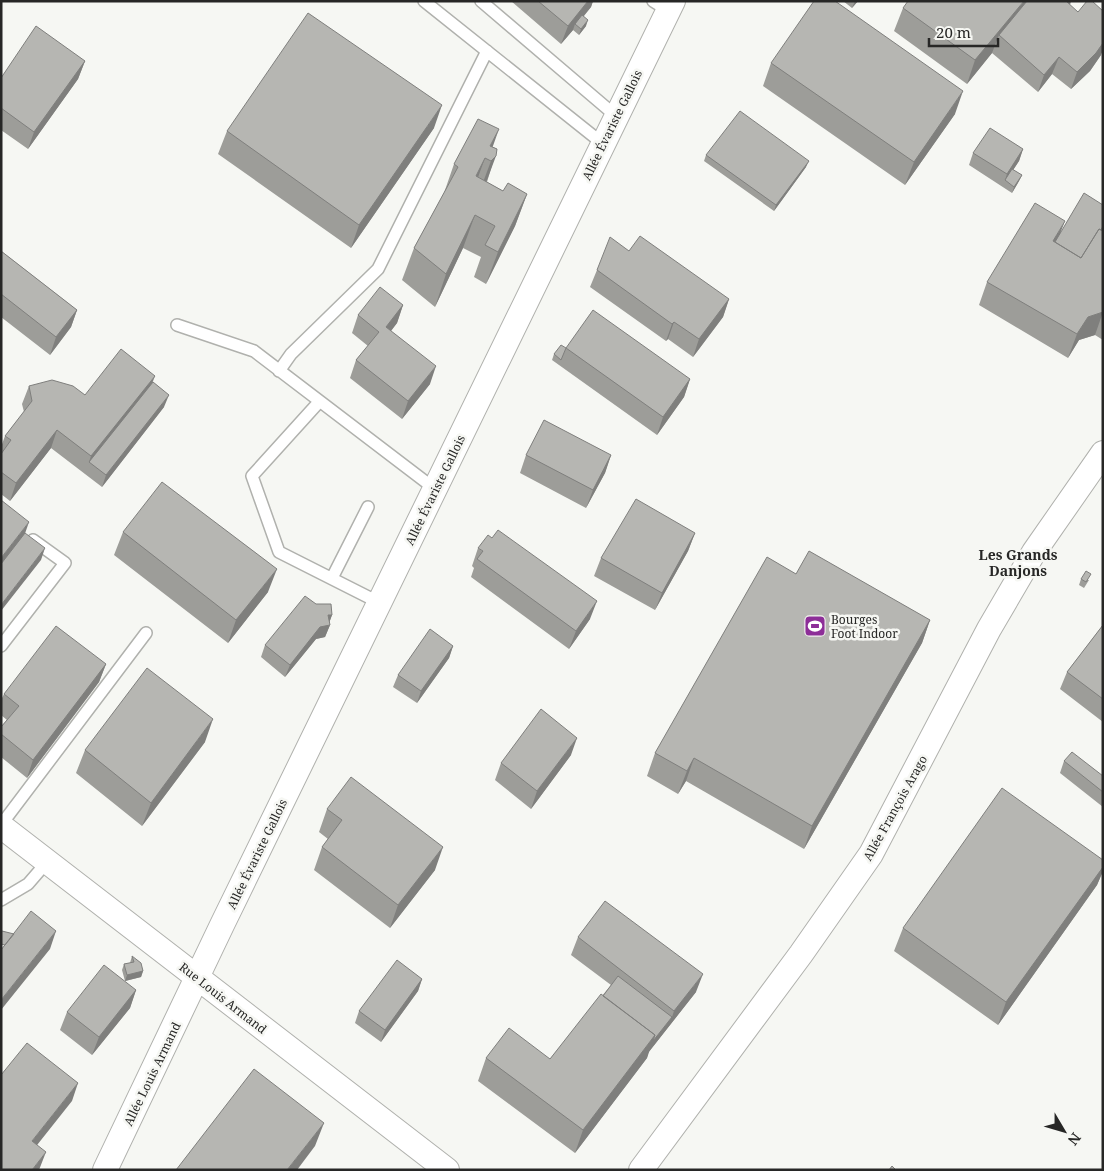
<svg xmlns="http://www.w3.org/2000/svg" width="1104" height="1171" font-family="'Noto Serif',serif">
<rect width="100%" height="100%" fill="#f6f7f3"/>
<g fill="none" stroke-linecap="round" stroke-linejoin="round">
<g stroke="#b0b1ad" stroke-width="14">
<path id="service" d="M424,1L602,143
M481,1L616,116
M653,1L669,11
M177,325L254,351L435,489
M279,371L291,354L378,269L487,51
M319,402L252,476L279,552L380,603
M332,578L368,507
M1,646L65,563L33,540
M1,825L146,633
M1,900L28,884L47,862"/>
</g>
<g stroke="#b0b1ad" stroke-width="26">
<path id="minor" d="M1,826L447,1170
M105,1170L222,925L673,1
M641,1170L801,954L871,854L989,629L1034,552L1103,453"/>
</g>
<use href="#service" stroke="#fff" stroke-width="11"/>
<use href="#minor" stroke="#fff" stroke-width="24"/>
</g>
<path fill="#9d9d99" d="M511,1H593L591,7L584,16L586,26L579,35L573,30L561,44Z
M843,1H858L852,8Z
M1070,5L1101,55L1090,71L1071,89L1052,74L1038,92L992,53L967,84L894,31L903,8Z
M85,61L78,79L28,149L1,130V78Z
M771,63L955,114L905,185L763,86Z
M434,128L351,248L218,154L227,131Z
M493,147L497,149L487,182L503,191L527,194L515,226L486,284L474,277L481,257L463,248L435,307L402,280L414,248L444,193L454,164Z
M1023,149L1019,161L1013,170L1022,175L1019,181L1012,193L969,165L973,153Z
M706,155L806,167L774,211L704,161Z
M1103,205V340L1095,335L1079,340L1068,358L979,305L987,282L1061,232Z
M1,251L77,310L71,327L50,355L1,317Z
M629,251L729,299L723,317L693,357L668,339L666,341L590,287L597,270Z
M403,305L397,323L391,331L430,384L402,419L350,378L356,360L368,346L352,333L358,315Z
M566,348L690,379L684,397L657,435L552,360L554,354Z
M153,382L164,407L102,487L51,448L10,501L1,494V447L5,436L24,412L22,404L29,386L85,395Z
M526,455H611L605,473L586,508L520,473Z
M123,532L268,592L228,643L114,555Z
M695,533L688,551L655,610L594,576L601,558Z
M478,548L590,619L569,649L471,577L474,568L472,566Z
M796,574L930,620L922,643L804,849L686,781L678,794L647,776L655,753Z
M1081,579L1089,580L1084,588L1079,585Z
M332,615L329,623L330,625L325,637L316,639L285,677L261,657L265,645Z
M1103,625V722L1060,689L1067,672Z
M453,646L449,658L417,703L393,687L398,675Z
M106,664L99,682L27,778L1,757V727L7,720L1,715V700L4,694Z
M205,742L142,826L76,773L85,750Z
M571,755L531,809L495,780L501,763Z
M1064,761L1103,776V807L1060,773Z
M327,809L435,870L390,928L314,870L322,847L328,839L319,832Z
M1103,860V871L1097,885L998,1025L894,951L903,928Z
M578,937L696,992L648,1053L647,1058L575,1153L478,1081L486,1058L550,1059L611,985L571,955Z
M132,956L143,971L141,977L125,981L122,970L124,964L130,963Z
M422,979L418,991L381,1042L355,1023L359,1011Z
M136,990L130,1008L92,1055L60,1030L67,1012Z"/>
<path fill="#7f7f7d" d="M588,1H593L591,7L576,25L575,24L573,30L561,44L568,26Z
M855,1H858L852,8Z
M1024,1H1035L999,35L992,53L967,84L975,60Z
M1065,1H1071L1070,5Z
M588,20L586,26L579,35L581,29Z
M1103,39V50L1101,55L1090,71L1071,89L1077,72Z
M1059,57L1052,74L1038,92L1044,75Z
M85,61L78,79L28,149L34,132Z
M963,91L955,114L905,185L914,162Z
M442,105L434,128L351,248L359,225Z
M499,129L488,160L490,146Z
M1023,149L1019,161L1006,181L1005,180L1007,174Z
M496,156L484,188L479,193L491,161Z
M485,158L473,191L476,176Z
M809,161L806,167L774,211L776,205Z
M1022,175L1019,181L1012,193L1014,187Z
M527,194L515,226L486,284L498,252Z
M475,215L463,248L435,307L446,274Z
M1065,221L1056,244L1053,241Z
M729,299L723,317L693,357L699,339Z
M403,305L397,323L380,345L386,327Z
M77,310L71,327L50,355L56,337Z
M1103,312L1095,335L1079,340L1068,358L1077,334L1088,317Z
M674,322L668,339L666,341L672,324Z
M436,366L430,384L402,419L408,401Z
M155,376L148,394L89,462L85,474L91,456Z
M690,379L684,397L657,435L663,417Z
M169,395L164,407L102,487L106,475Z
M57,430L51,448L10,501L16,483Z
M611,455L605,473L586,508L593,490Z
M29,522L21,545L1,570V558Z
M695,533L688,551L655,610L662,593Z
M45,548L41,560L1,611V605Z
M277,569L268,592L228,643L236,620Z
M597,601L590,619L569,649L576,631Z
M328,615H332L328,626L330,625L325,637L316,639L285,677L290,665Z
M930,620L922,643L804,849L812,826Z
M453,646L449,658L417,703L421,691Z
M106,664L99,682L27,778L33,760Z
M213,719L205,742L142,826L151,803Z
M577,738L571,755L531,809L537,791Z
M694,758L686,781L678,794L687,771Z
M443,847L435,870L390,928L398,905Z
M1103,867V871L1097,885L998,1025L1006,1002Z
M56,931L50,949L1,1010V1000Z
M143,971L141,977L125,981L127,975Z
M703,974L696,992L648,1053L653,1041L672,1017L674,1011Z
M422,979L418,991L381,1042L385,1030Z
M136,990L130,1008L92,1055L99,1037Z
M655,1035L647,1058L575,1153L583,1130Z
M78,1083L72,1101L26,1159L32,1141Z
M324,1123L315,1146L297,1170H287Z
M46,1152L39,1170H32Z"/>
<path fill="#b6b6b2" stroke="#7f7f7d" d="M538,1H588L568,26Z
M814,1H835L963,91L914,162L771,63Z
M908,1H1024L975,60L903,8Z
M1027,1H1066L1078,12L1087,1H1092L1103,11V43L1096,53L1077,72L1059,57L1044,75L999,35Z
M308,13L442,105L359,225L227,131Z
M582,15L588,20L581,29L575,24Z
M36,26L85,61L34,132L1,108V78Z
M740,111L809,161L776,205L706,155Z
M478,119L499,129L490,146L497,149L496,156L491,161L485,158L476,176L503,191L508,183L527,194L498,252L485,245L495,226L475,215L446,274L414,248L458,167L454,164Z
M990,128L1023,149L1007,174L973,153Z
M1012,169L1022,175L1014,187L1005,180Z
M1084,193L1103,205V226L1101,230L1099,229L1081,258L1055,242Z
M1035,203L1065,221L1053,241L1081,258L1099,229L1103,231V312L1088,317L1077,334L987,282Z
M640,236L729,299L699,339L674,322L672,324L597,270L610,237L629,251Z
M1,251L77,310L56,337L1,294Z
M380,287L403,305L386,327L436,366L408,401L356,360L379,332L358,315Z
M593,310L690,379L663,417L566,348Z
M561,345L566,348L561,360L554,354Z
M121,349L155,376L91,456L57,430L16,483L1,472V454L11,440L5,436L32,401L29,386L52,380L73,386L85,395Z
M153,382L169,395L106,475L89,462Z
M544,420L611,455L593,490L526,455Z
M162,482L277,569L236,620L123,532Z
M636,499L695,533L662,593L601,558Z
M1,500L29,522L1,558Z
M498,530L597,601L576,631L477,559L483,551L478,548L488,535L492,538Z
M25,533L45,548L1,605V564Z
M809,551L930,620L812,826L694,758L687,771L655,753L767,557L796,574Z
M1086,571L1091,574L1086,582L1081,579Z
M305,596L316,604H331L332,615H328L330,625L320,627L290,665L265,645Z
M1103,625V699L1067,672Z
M56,626L106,664L33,760L1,734V727L19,706L4,694Z
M430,629L453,646L421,691L398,675Z
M147,668L213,719L151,803L85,750Z
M541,709L577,738L537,791L501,763Z
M1072,752L1103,776V792L1064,761Z
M351,777L443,847L398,905L322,847L342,820L327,809Z
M1002,788L1103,860V867L1006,1002L903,928Z
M605,901L703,974L674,1011L578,937Z
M31,911L56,931L1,1000V950Z
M1,931H2L14,934L5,945L1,944Z
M132,956L141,963L143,971L127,975L124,964L134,962Z
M397,960L422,979L385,1030L359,1011Z
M104,965L136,990L99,1037L67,1012Z
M618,976L672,1017L653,1041L655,1035L603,996Z
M601,994L655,1035L583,1130L486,1058L509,1028L550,1059Z
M27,1043L78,1083L32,1141L46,1152L32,1170H1V1075Z
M254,1069L324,1123L287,1170H176Z
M892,1166L896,1170H889Z"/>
<defs>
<g id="stadium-square" transform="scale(1.125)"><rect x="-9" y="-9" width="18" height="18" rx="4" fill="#8d2e98" stroke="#f6f7f3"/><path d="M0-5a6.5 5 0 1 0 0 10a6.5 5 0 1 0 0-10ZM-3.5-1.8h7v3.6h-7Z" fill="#fff"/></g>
</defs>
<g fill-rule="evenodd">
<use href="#stadium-square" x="815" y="626"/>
</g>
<g text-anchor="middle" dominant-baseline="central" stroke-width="5" stroke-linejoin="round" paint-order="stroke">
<g font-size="12" fill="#272726" stroke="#f6f7f3">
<text transform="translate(612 125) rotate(-64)">Allée Évariste Gallois</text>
<text transform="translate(435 490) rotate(-64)">Allée Évariste Gallois</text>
<text transform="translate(895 808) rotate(-61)">Allée François Arago</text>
<text transform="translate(257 854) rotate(-64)">Allée Évariste Gallois</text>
<text transform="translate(223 998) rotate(38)">Rue Louis Armand</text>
<text transform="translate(152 1074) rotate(-64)">Allée Louis Armand</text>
</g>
<g font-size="12" fill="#272726" stroke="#f6f7f3" text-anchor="start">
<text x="831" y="619">Bourges<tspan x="831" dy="14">Foot Indoor</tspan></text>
</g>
<g font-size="14" font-weight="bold" fill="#272726" stroke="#f6f7f3">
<text x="1018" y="554">Les Grands<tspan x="1018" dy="16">Danjons</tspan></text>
</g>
</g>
<rect width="1104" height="1171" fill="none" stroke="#272726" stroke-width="5"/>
<g transform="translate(1064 1131) rotate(128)" stroke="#f6f7f3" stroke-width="4" paint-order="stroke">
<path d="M0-4L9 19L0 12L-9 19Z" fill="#272726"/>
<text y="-8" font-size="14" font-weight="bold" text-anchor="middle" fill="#272726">N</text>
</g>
<path d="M929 38v8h69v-8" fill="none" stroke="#272726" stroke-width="2.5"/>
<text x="936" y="38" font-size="15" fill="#272726" stroke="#f6f7f3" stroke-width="4" paint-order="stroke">20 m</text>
</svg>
